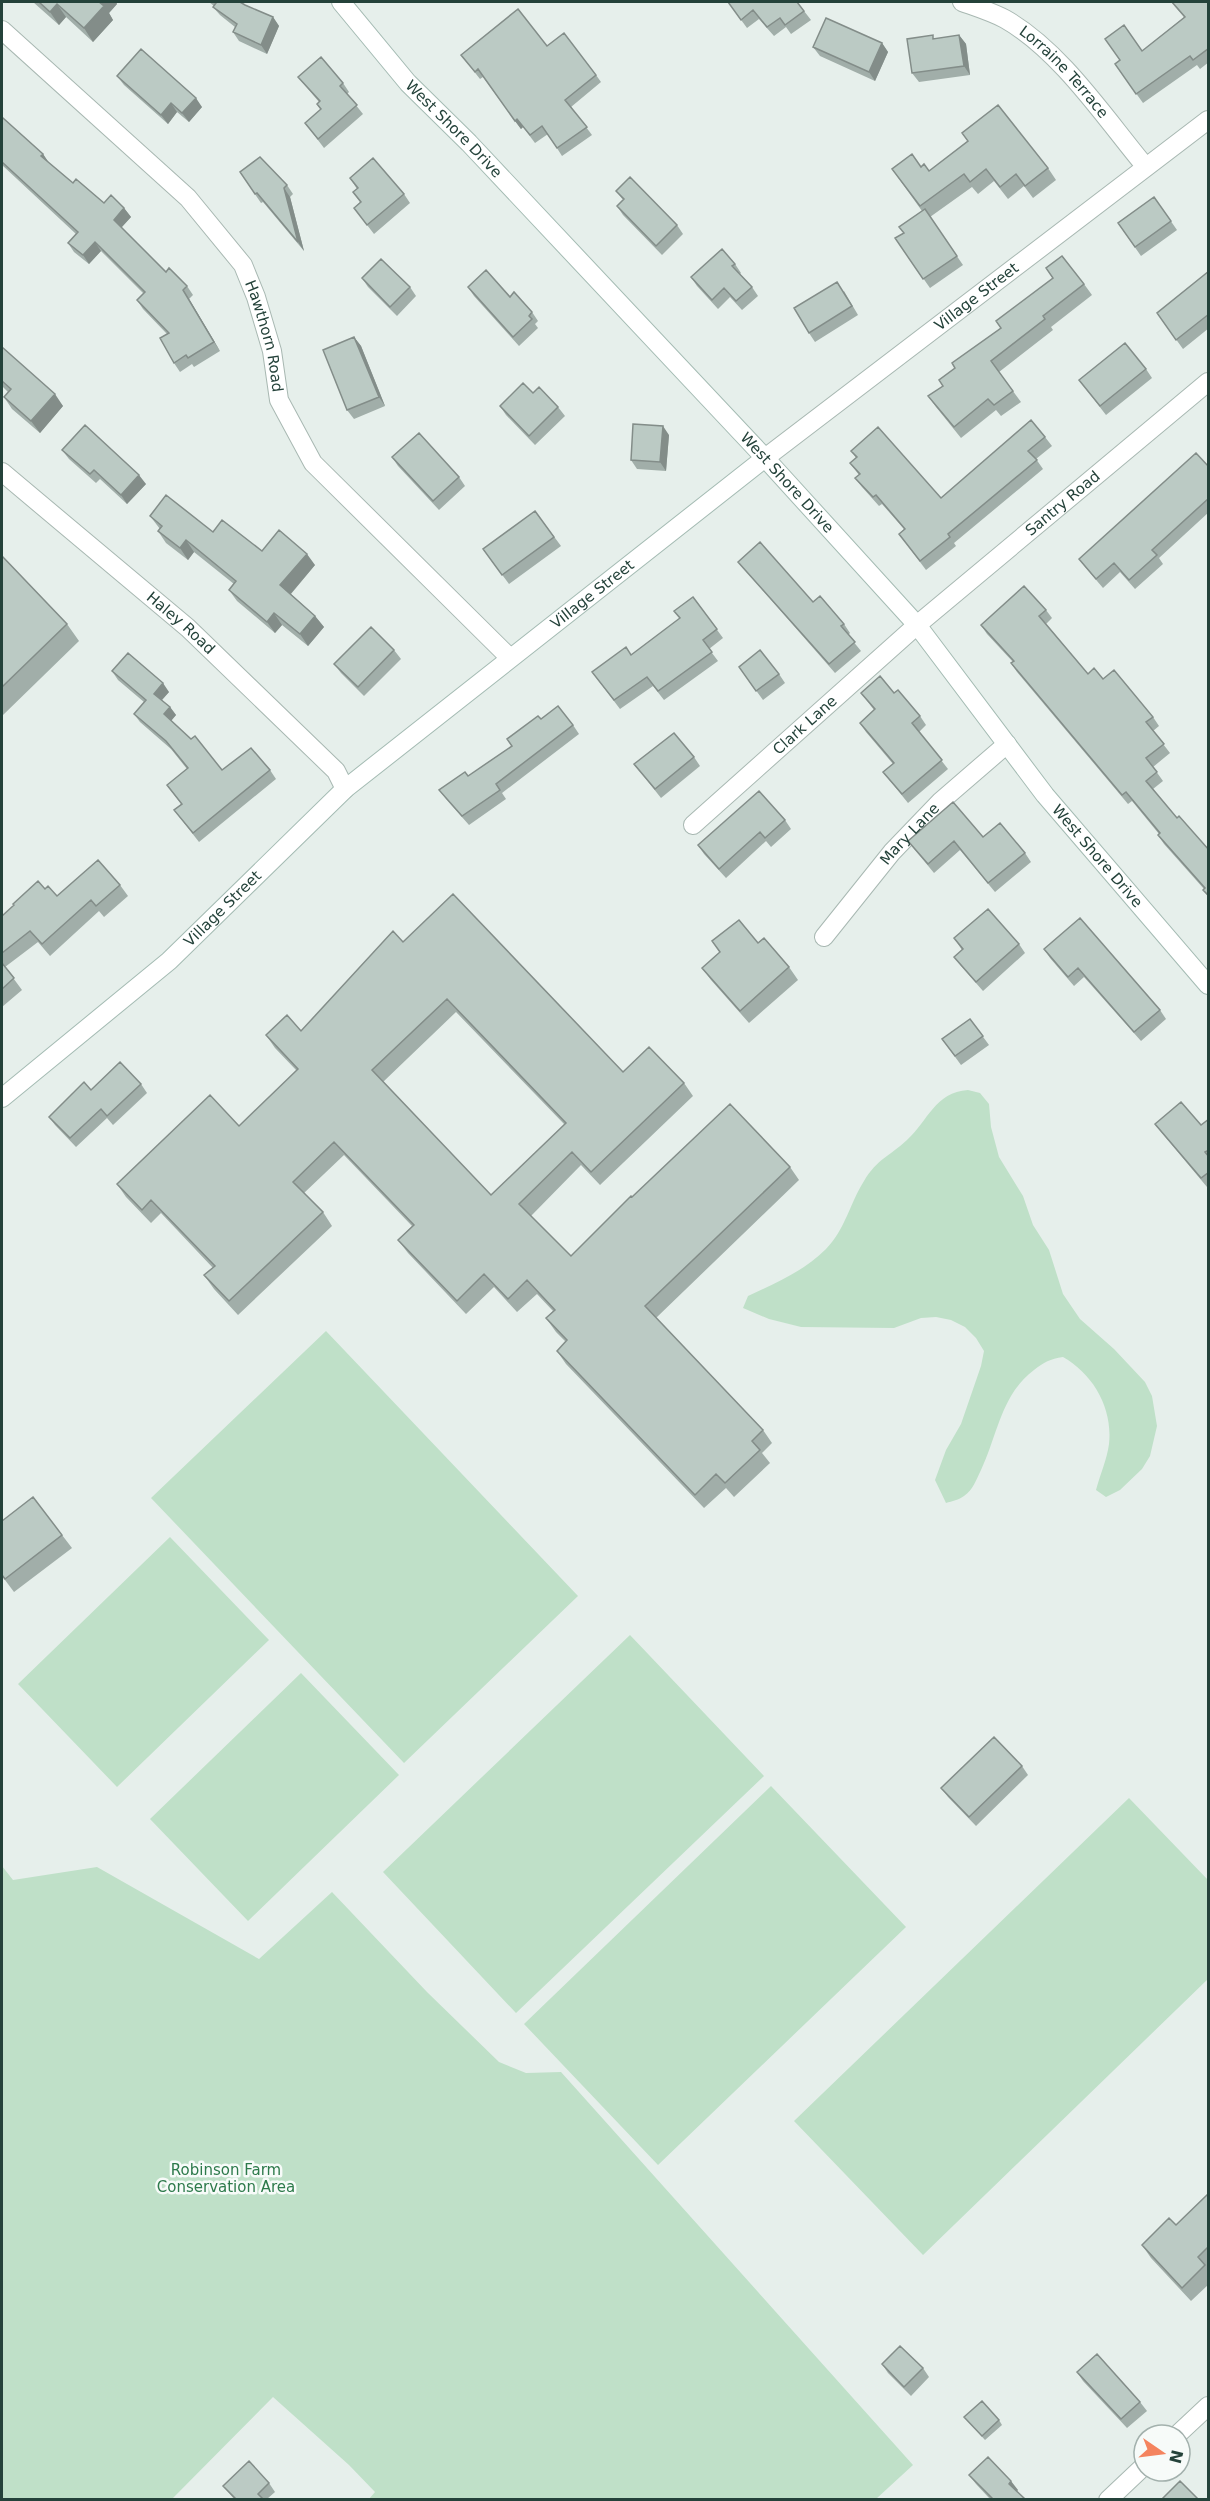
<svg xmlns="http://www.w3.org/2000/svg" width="1210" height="2501" font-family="'DejaVu Sans',sans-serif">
<rect width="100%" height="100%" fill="#e6efeb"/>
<path fill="#bfe0c8" d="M968,1090L980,1093L989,1104L991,1127L999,1157L1023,1196L1033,1225L1049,1250L1063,1294L1080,1319L1114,1349L1145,1382L1152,1396L1157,1426L1150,1456L1142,1469L1120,1490L1106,1497L1096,1490C1100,1475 1107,1459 1109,1444C1113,1408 1093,1374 1063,1357C1050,1359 1044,1362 1034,1370C1001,1395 998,1434 981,1470C976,1480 973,1490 964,1496C959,1500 952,1501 946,1503L935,1480L946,1450L961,1424L981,1366L984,1351L976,1338L965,1327L951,1320L936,1317L921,1318L894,1328L801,1327L769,1319L743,1308L748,1296C776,1283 804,1271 826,1249C845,1230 850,1203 864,1181C877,1159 890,1156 907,1140C928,1121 935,1092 968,1090Z
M326,1331L578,1596L404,1763L151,1498Z
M170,1537L269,1640L117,1787L18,1684Z
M630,1635L764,1776L516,2013L383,1872Z
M301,1673L399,1775L248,1921L150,1819Z
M771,1786L906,1927L658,2165L524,2024Z
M1129,1798L1208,1880V1979L923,2255L794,2121Z
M2,1866L13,1880L97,1867L259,1959L332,1892L427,1992L499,2062L526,2073L561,2072L913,2465L876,2499H369L375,2492L349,2465L273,2397L172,2499H2Z"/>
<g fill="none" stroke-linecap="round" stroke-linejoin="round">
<g stroke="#a8b8b2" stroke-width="20">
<g id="minor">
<path id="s1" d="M962,2C976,7 992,12 1005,19C1060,50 1105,118 1145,166"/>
<path id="s2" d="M2,30L188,198L243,265L256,297L272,351L279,400L313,463L510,658"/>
<path id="s3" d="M765,458L1208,120"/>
<path id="s4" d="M2,472L188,628L336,771L345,789"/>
<path id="s5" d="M693,825L917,625L1208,382"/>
<path id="s6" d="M824,937L892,852L941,801L1007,744"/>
<path d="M1177,2435L1208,2406"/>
<path d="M1108,2500L1144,2466"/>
</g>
</g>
<g stroke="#a4bbb3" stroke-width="20">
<g id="secondary">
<path id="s7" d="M341,2L408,83L469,143L765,458L917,625L1045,795L1208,985"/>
<path id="s8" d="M2,1098L169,961L345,789L765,458"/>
</g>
</g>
<use href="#minor" stroke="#fff" stroke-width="18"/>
<use href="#secondary" stroke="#fff" stroke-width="18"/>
</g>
<path fill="#a1aea9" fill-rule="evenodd" d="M33,2H116L117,4L109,13L113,20L93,42L66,17L59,25Z
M209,2H240L245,5L273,17L279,26L267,54L239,41L233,32L235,27L220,15L213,7L214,6Z
M728,2L804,11L811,20L791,34L786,27L774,36L759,19L747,28Z
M1171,2H1209V62L1200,69L1197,65L1143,103L1115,64L1142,51L1184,17Z
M959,35L966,44L970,75L919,82L912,73L935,39Z
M882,43L888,52L875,81L820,56L813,47Z
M547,46L596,75L601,82L571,107L592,135L562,156L548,134L535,143L523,127L521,129L483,77L480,79L461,55Z
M117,76L202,107L189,122L177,112L168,124L124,85Z
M298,77L343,83L349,92L347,94L363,114L324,148L305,123L321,110L317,104L319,102Z
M2,120L43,154L49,163L73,183L104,203L124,208L131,217L121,228L166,272L187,286L193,295L189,299L220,351L194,367L192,364L180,372L174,363L167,334L143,309L137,300L144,294L101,251L89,264L74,252L68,243L76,234L2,165Z
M962,133L1048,168L1056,180L1033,198L1024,186L1008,199L994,181L978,194L972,187L930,217L963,265L930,288L895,238L904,233L922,211L892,169L921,167L929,171L968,141Z
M240,172L287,185L293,194L290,197L304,251L263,202L261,203Z
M350,178L404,194L410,203L374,234L354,208L360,202L353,192L357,189Z
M616,191L677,225L683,234L662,255L623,215L617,206L623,200Z
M1154,197L1177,230L1141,256L1118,223Z
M735,264L741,273L740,274L752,287L758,296L742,310L730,297L718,309L697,286L691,277Z
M1046,268L1084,284L1092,295L1051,327L1053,330L999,372L1021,402L1001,416L996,410L961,438L936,407L928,396L943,386L955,368L1001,328L1053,278Z
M1209,271V328L1183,349L1157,313Z
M362,278L410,287L416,296L397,316L368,287Z
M468,287L510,297L532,312L538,321L535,324L538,328L519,346L474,296Z
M844,291L858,315L815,342L809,333Z
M354,337L361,346L385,406L354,419L347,410Z
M2,347L63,406L40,433L12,409L4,397L8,392L2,386Z
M1146,369L1152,378L1106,415L1079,380Z
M533,393L558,407L565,416L535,445L506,415L500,406Z
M669,435L666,471L637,469L631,460Z
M1045,437L1052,446L1036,459L1043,469L954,543L956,546L926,570L899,534L904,529L882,504L879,506L862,487L855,478L859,475L850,463L856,458L851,451L941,498Z
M62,450L146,484L127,504L100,479L96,483L69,459Z
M392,457L459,477L465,486L439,510L398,466Z
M1209,467V512L1159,558L1163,564L1135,589L1120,572L1103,588L1086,568L1079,559Z
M535,511L561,546L509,584L483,549Z
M150,516L213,532L262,551L315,565L291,594L315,616L324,627L308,646L282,625L275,633L237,601L229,590L234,584L194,552L188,560L166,543L158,531L160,529Z
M2,556L67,624L79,641L2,716Z
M738,562L813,602L844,624L850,633L848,635L861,651L835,673L745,570Z
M693,597L723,638L709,649L718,661L664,700L653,686L620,709L592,672L631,655L680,618Z
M1046,610L1052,618L1046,624L1088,674L1103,679L1153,717L1159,726L1153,731L1170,753L1153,767L1163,781L1153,789L1177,818L1209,850V898L1203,890L1204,889L1164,844L1158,835L1159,834L1132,801L1128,804L1017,672L1011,663L1013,662L987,634L981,625Z
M394,650L401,659L364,696L341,673L334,664Z
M739,667L779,674L785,683L763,700Z
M112,671L169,692L162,700L170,707L176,715L171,721L222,770H270L276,779L199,842L174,810L181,804L167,785L187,769L171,749L140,722L134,714L144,702L118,680Z
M861,693H894L920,716L926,725L919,732L948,769L908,803L883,772L893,764L866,732L860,723L874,710Z
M541,719L573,725L579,734L502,793L506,799L469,825L446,799L439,790L468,776L512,746Z
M694,757L700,766L661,798L634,764Z
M785,820L791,829L771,847L766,841L726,878L704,854L698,845Z
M983,837L1025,853L1031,862L995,892L960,850L934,873L915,850L908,841Z
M120,885L128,896L104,917L99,911L50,956L38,942L5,967L22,990L2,1007V916L45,889L57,896Z
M954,938L1019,944L1025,953L983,991L961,966L954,957L962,950Z
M712,941L758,943L789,967L798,980L749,1023L711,980L702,968L720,952Z
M403,942L623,1072L684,1083L693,1096L600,1185L581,1165L531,1216L571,1256L632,1197L790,1167L799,1180L656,1318L763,1430L772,1443L762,1453L770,1463L734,1497L726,1488L704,1508L566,1364L557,1351L566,1342L556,1332L546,1318L553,1311L537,1294L517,1312L494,1287L466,1314L408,1253L398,1240L412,1226L344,1155L304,1193L323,1212L332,1226L238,1315L214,1289L204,1275L213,1268L161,1213L151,1223L126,1197L117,1184L239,1126L297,1071L275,1048L266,1035L301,1031ZM456,1012L565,1125L491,1195L383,1082Z
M1044,949L1160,1010L1166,1019L1141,1041L1084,977L1074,986L1050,958Z
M970,1019L989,1045L961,1065L942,1039Z
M141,1084L147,1093L113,1125L107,1118L76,1147L55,1125L49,1117L91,1090Z
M1209,1119V1186L1207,1187L1162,1133L1155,1124L1201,1125Z
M2,1521L62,1535L72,1548L14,1592L2,1576Z
M1022,1766L1028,1775L976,1826L948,1797L941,1788Z
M1209,2193V2284L1191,2301L1151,2258L1142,2245L1176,2225Z
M882,2364L923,2368L929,2377L911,2396L888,2373Z
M1077,2372L1140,2402L1147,2411L1127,2428L1083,2381Z
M964,2417L999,2420L1002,2425L985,2440Z
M969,2475L1018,2490L1017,2491L990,2499L976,2484Z
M269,2483L275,2492L267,2499H234L223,2486Z"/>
<path fill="#838d89" d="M98,2H116L117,4L109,13L113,20L93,42L84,28Z
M57,4L66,17L59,25L50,12Z
M273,17L279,26L267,54L261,45Z
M959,35L966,44L970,75L964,66Z
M882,43L888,52L875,81L869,72Z
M196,98L202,107L189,122L182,113Z
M171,103L177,112L168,124L161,115Z
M517,119L523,127L521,129L515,121Z
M43,154L49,163L41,156Z
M284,188L290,197L304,251L298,242Z
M124,208L131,217L120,229L114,220Z
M95,242L101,251L89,264L83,255Z
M183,290L189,299L220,351L214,342Z
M354,337L361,346L385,406L379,397Z
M55,394L63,406L40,433L31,421Z
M663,426L669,435L666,471L660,462Z
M139,475L146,484L127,504L121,495Z
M186,540L194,552L188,560L180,548Z
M307,554L315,565L288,597L280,585Z
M274,613L282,625L275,633L267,622Z
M315,616L324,627L308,646L300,634Z
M163,683L169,692L160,702L154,694Z
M170,707L176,715L170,722L164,714Z
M1011,2481L1018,2490L1015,2493L1009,2484Z"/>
<path fill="#bbcac4" stroke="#838d89" stroke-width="1.5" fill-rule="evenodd" d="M39,2H99L104,6L84,28L57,4L50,12Z
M214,2H240L245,5L273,17L261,45L233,32L237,24L213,7L216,3Z
M728,2H797L804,11L785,25L780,18L767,27L753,10L741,20Z
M1172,2H1209V48L1193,60L1190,56L1136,94L1115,64L1120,60L1105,39L1124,25L1142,51L1185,17Z
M518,9L547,46L564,33L596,75L565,100L587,127L557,148L542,126L530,135L517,119L515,121L478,69L475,72L461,55Z
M826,18L882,43L869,72L813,47Z
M933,35V39L959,35L964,66L912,73L907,39Z
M141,49L196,98L182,113L171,103L161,115L117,76Z
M321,57L343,83L340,86L357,105L318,139L305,123L321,109L317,104L320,101L298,77Z
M998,105L1048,168L1025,186L1016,174L1000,187L986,169L970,182L964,174L920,206L892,169L912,154L921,167L924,164L929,171L968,141L962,133Z
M3,118L43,154L41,156L73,183L76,179L104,203L111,195L124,208L114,220L166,272L169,268L187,286L183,290L214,342L188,358L186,355L174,363L160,338L169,333L137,300L145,292L95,242L83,255L68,243L78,232L2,162V120Z
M260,157L287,185L284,188L298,242L257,193L255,194L240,172Z
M373,158L404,194L367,225L354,208L361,202L353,192L358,188L350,178Z
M630,177L677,225L656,246L617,206L624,199L616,191Z
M1154,197L1171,221L1135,247L1118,223Z
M925,209L957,256L923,279L895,238L904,233L899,227Z
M722,249L735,264L732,266L752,287L736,301L724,288L712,300L691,277Z
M1062,256L1084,284L1043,316L1045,319L991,361L1013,391L994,405L988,399L954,427L928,396L943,386L939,380L955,368L952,363L1001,328L996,321L1053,278L1046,268Z
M381,259L410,287L390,307L362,278Z
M486,270L510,297L514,292L532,312L529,316L532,319L513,337L468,287Z
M1209,271V314L1176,340L1157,313Z
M837,282L852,306L809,333L794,308Z
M354,337L379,397L347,410L323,350Z
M1125,343L1146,369L1100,406L1079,380Z
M2,347L55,394L31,421L4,397L11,389L2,381Z
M523,383L533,393L539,387L558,407L529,436L500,406Z
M1031,420L1045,437L1028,451L1037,460L948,534L950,537L920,561L899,534L905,529L876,495L873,497L855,478L860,474L850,463L857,457L851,451L878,427L941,498Z
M633,424L663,426L660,462L631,460Z
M85,425L139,475L121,495L94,470L90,474L62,450Z
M419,433L459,477L433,501L392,457Z
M1196,453L1209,467V498L1152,550L1157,555L1129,580L1114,563L1096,579L1079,559Z
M166,495L213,532L222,520L262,551L279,530L307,554L280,585L315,616L300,634L274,613L267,622L229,590L236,581L186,540L180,548L158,531L162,526L150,516Z
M535,511L554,537L502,575L483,549Z
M760,542L813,602L820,596L844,624L841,626L855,642L829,664L738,562Z
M2,556L67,624L2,687Z
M1024,586L1046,610L1039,616L1088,674L1094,668L1103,679L1114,670L1153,717L1146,722L1164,744L1146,758L1157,772L1146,781L1177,818L1179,816L1209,850V896L1203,890L1205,888L1158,835L1160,833L1126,792L1122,795L1011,663L1014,661L981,625Z
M693,597L717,629L703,640L712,652L658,691L647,677L614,700L592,672L626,647L631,655L680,618L674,611Z
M371,627L394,650L358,687L334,664Z
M760,650L779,674L756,691L739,667Z
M128,653L163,683L154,694L170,707L164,714L191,739L195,736L222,770L251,748L270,770L193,833L174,810L182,804L167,785L188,768L166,741L134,714L146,700L112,671Z
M880,676L894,693L898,690L920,716L912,723L942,760L902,794L883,772L894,763L860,723L875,709L861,693Z
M558,706L573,725L496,784L500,790L462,816L439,790L465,772L468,776L512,746L507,739L538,716L541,719Z
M674,733L694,757L655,789L634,764Z
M759,791L785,820L765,838L760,832L719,869L698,845Z
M953,802L983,837L1000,823L1025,853L988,883L954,841L928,864L908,841Z
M98,860L120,885L96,906L91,900L42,944L30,931L2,953V916L14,905L13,904L38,881L45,889L48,886L57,896Z
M453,894L623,1072L649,1047L684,1083L591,1172L572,1152L519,1204L571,1256L631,1196L632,1197L730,1104L790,1167L645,1306L763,1430L752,1441L760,1450L725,1483L716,1474L695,1495L557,1351L567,1340L546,1318L555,1310L527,1280L508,1299L484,1274L457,1301L398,1240L414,1225L334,1142L293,1182L323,1212L229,1301L204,1275L215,1266L151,1200L142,1210L117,1184L210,1095L239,1126L298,1069L266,1035L287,1015L301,1031L393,931L403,942ZM447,999L566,1123L491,1195L372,1070Z
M988,909L1019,944L976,982L954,957L963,949L954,938Z
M1080,918L1160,1010L1134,1032L1078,968L1068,977L1044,949Z
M739,920L758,943L764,938L789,967L740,1011L702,968L720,952L712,941Z
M2,963L14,978L2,989Z
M970,1019L983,1036L955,1056L942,1039Z
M120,1062L141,1084L107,1116L101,1109L70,1138L49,1117L84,1082L91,1090Z
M1181,1102L1201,1125L1209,1119V1150L1205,1152L1209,1157V1172L1201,1178L1155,1124Z
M33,1497L62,1535L5,1579L2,1575V1521Z
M994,1737L1022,1766L969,1817L941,1788Z
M1209,2193V2246L1198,2257L1205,2265L1182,2288L1142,2245L1169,2218L1176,2225Z
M900,2346L923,2368L904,2387L882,2364Z
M1097,2354L1140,2402L1121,2419L1077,2372Z
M982,2401L999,2420L982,2436L964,2417Z
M988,2457L1011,2481L1009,2484L1025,2499H990L992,2498L969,2475Z
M249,2461L269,2483L258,2494L263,2499H236L223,2486Z
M1180,2481L1198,2499H1162Z"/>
<g text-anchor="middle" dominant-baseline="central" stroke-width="5" stroke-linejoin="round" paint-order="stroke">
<g font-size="15" fill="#24423a" stroke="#f7fbf9">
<text stroke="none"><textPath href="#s1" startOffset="126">Lorraine Terrace</textPath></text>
<text stroke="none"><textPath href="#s7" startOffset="170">West Shore Drive</textPath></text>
<text stroke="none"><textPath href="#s3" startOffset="266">Village Street</textPath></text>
<text stroke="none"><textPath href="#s2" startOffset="412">Hawthorn Road</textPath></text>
<text stroke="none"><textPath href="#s7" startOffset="656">West Shore Drive</textPath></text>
<text stroke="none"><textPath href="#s5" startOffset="490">Santry Road</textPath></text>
<text stroke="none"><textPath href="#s8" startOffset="777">Village Street</textPath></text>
<text stroke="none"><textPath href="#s4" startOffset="234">Haley Road</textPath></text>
<text stroke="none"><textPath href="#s5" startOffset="150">Clark Lane</textPath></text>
<text stroke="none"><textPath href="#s6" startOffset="134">Mary Lane</textPath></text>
<text stroke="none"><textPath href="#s7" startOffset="1142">West Shore Drive</textPath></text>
<text stroke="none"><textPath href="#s8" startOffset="291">Village Street</textPath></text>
</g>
<g font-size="15" fill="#2d7a4b" stroke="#f7fbf9">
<text x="226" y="2170">Robinson Farm<tspan x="226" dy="17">Conservation Area</tspan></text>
</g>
</g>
<rect width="1210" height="2501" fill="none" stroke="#24423a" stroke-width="6"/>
<g transform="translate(1162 2453) rotate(104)"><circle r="28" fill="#f7fbf9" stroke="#a3b1ad" stroke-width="1.5"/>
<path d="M0-4.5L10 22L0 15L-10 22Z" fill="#f4845f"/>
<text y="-9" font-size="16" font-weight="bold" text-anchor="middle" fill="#24423a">N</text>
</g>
</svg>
